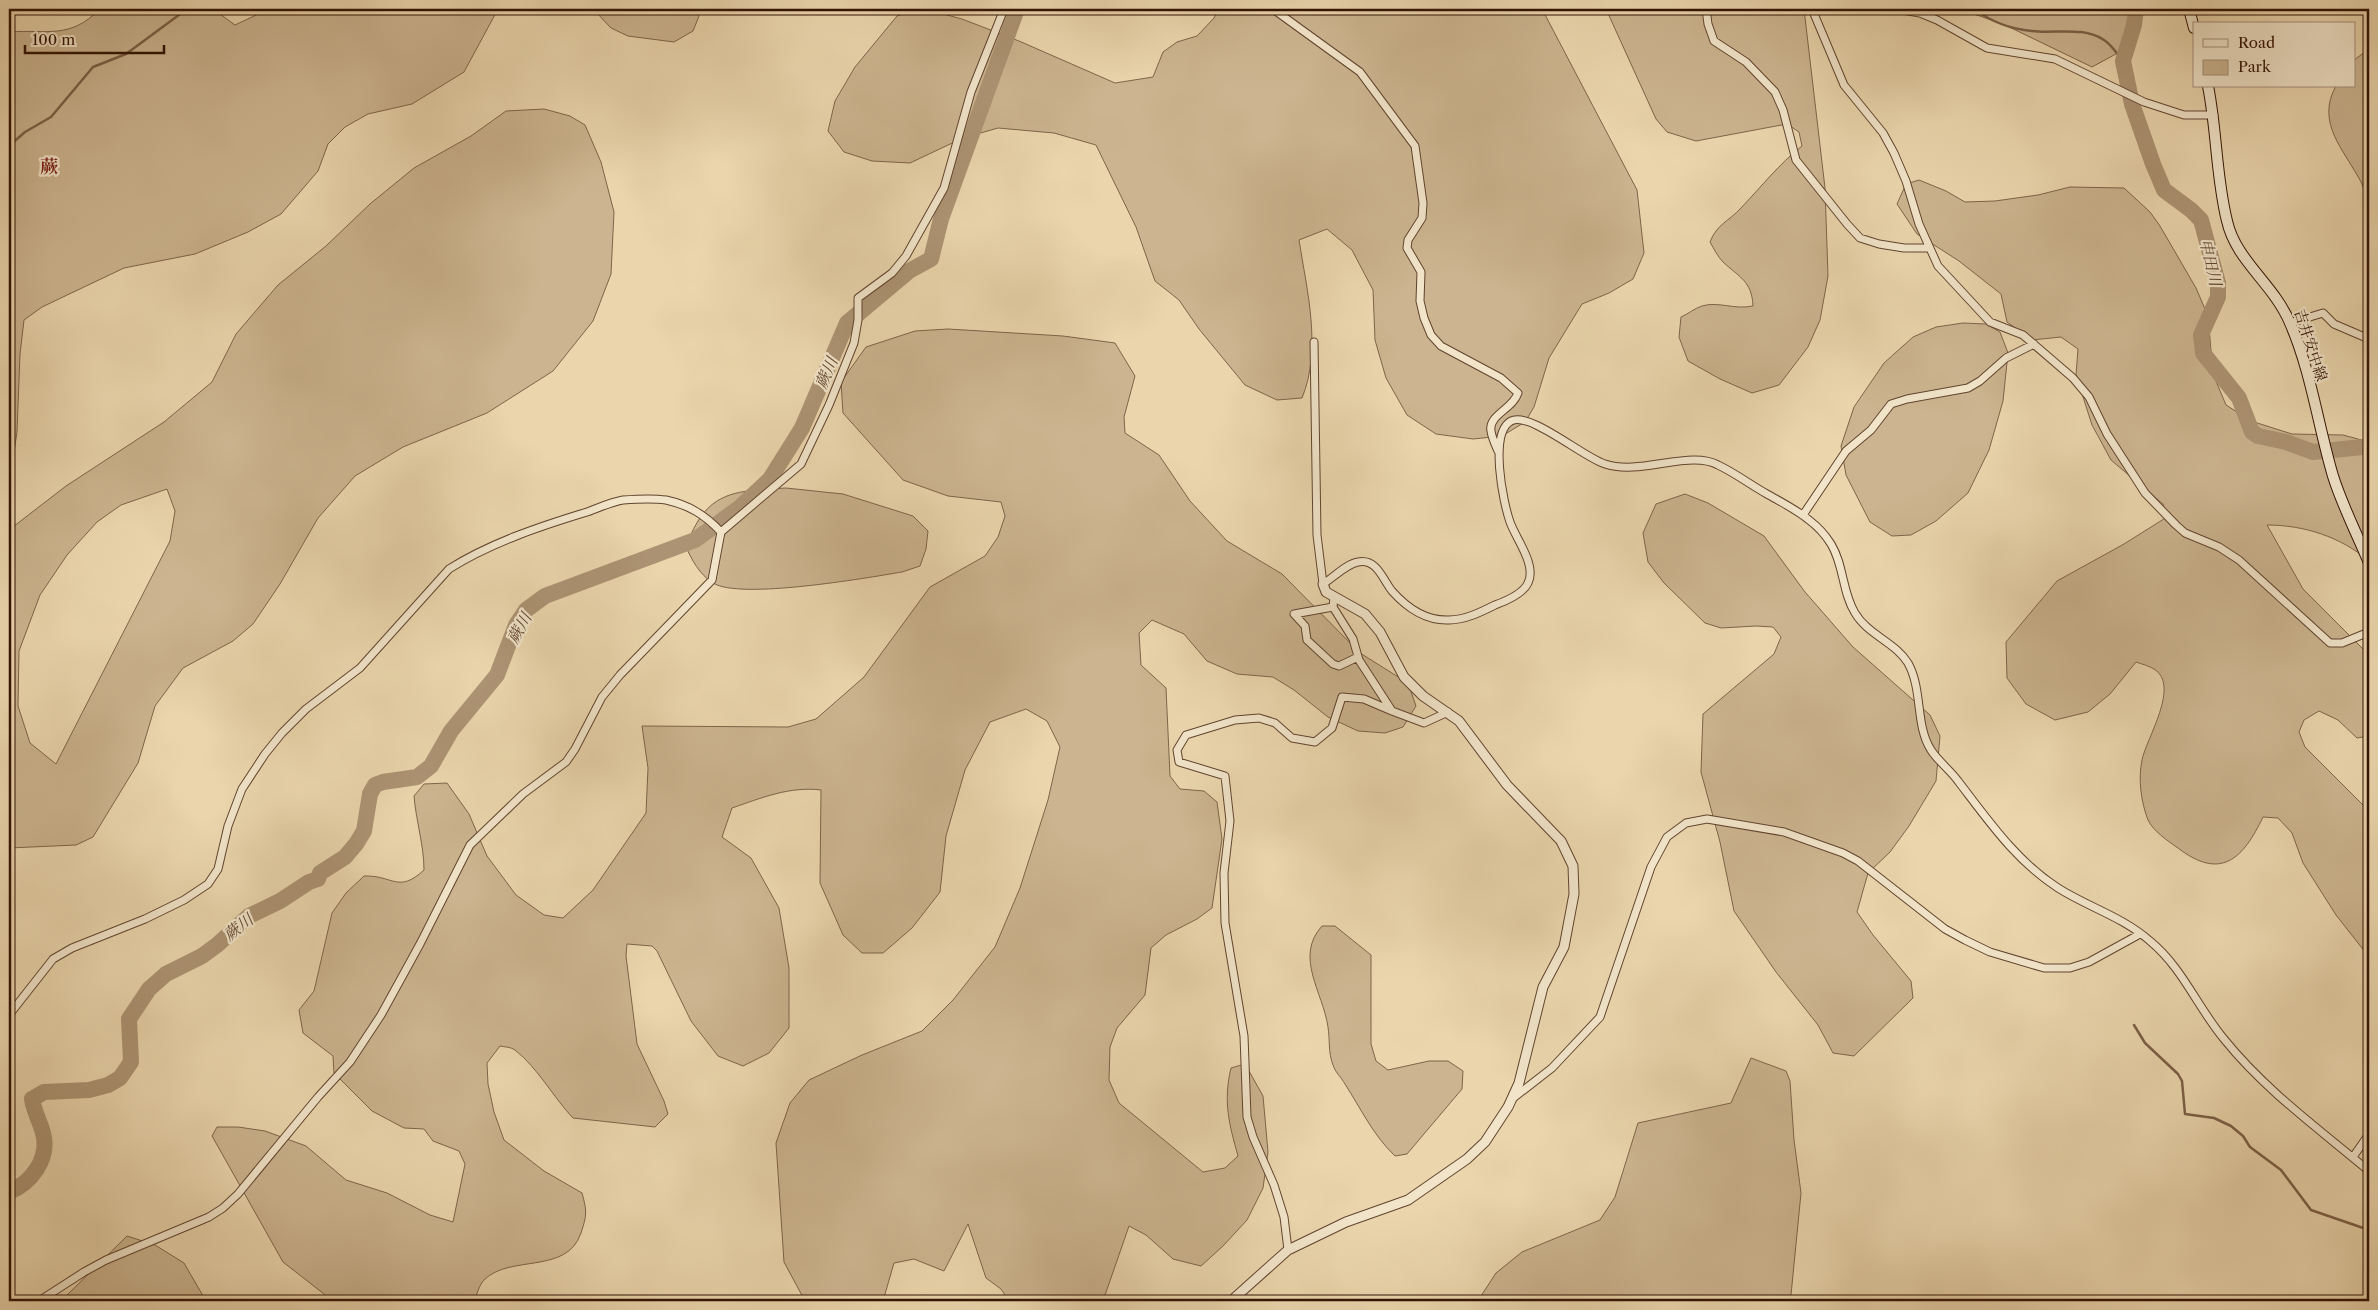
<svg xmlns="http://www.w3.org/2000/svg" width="2378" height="1310" font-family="'Libre Caslon Text','Noto Serif JP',serif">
<rect width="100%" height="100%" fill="#ead5ac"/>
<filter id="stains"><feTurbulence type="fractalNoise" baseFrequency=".004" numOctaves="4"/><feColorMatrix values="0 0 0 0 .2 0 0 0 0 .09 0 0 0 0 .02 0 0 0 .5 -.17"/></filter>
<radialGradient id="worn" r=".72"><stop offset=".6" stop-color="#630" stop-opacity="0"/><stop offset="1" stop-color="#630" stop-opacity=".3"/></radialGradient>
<path fill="#cbb48f" stroke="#7f644a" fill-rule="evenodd" d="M100,9H213L235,25L269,9H498L464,72L412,104L368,114L345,127L328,144L318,171L281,214L248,232L195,254L124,268L42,307L24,320L20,354L17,432L9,485V32C48,29 69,40 100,9Z
M593,9H696L699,16L693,31L674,42L628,36L611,28Z
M916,9H925L962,19L1019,41L1115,83L1153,77L1163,52L1177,42L1197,36L1214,18L1219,9H1542L1637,190L1644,253L1633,279L1609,293L1582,304L1549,358L1534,407L1525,422L1502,436L1473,439L1436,434L1407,415L1386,378L1375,340L1373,290L1352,250L1327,229L1299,240C1307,291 1322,349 1302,398L1277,400L1245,385L1199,329L1179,300L1155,281L1136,227L1096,145L1054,133L998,128L963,138L910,163L872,161L844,152L828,131L835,101L855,67L897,16Z
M1606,9H1804L1825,188L1828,276L1820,320L1808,347L1779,385L1752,393L1720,379L1688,361L1679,337L1681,317C1688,314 1695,308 1702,306C1718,301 1734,310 1753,306C1752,281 1739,277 1723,262C1718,257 1714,249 1710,242C1717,224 1728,222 1741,208C1761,187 1779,164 1802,146L1799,132L1787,124L1696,141L1667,132L1656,119Z
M1960,9H2140L2125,49L2092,67L2005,25Z
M2369,49V220C2367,208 2366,192 2361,182C2345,151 2315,123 2336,86H2354V60Z
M544,109L570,116L585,125L601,162L614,212L611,274L593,321L553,371L487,413L403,447L355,476L318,518L280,584L253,624L233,641L183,668L155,706L138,763L93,837L76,845L9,848V530L66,486L164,422L212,382L236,334L278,285L326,246L370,204L414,168L471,136L506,111ZM167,489L175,511L170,541L56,764L30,743L18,706L19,651L40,595L67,555L97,522L121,505Z
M1919,180L1946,191L1965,202L1995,201L2038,195L2070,187L2124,188L2150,212L2160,226L2196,288L2208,316L2213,374L2226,405L2251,421L2292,434L2343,435L2369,442V561C2341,537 2304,525 2267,525L2303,589L2369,655V736L2357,738L2338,720L2319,711L2304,720L2299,732L2305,747L2369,811V957L2336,915L2303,863L2292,833L2278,818L2263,817C2243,859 2221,881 2178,848C2168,841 2153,831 2148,820C2141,802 2138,779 2142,760C2146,739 2181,685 2154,669C2149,666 2142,664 2136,662L2110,694L2088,712L2055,720L2026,704L2007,678L2006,642L2057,581L2124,544L2167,517L2163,504L2111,460L2092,425L2076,375L2078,349L2061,337L2032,340L2007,322L2001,294L1959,261L1917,234L1897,204L1906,184Z
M1963,323L1986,324L2000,332L2008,353L2003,401L1989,450L1968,493L1936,521L1911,535L1892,536L1870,522L1846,475L1841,446L1854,407L1884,363L1913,337L1936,327Z
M948,329L1063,336L1115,343L1135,376L1124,417L1125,433L1159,455L1190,501L1227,541L1282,574L1360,653L1408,683L1416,706L1403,727L1385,733L1358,731L1328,717L1294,690L1273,677L1237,674L1207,661L1184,634L1152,620L1139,633L1141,665L1166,688L1170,776L1180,789L1204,791L1217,802L1222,839L1212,908L1197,919L1166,935L1151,948L1145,995L1117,1028L1110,1047L1109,1080L1119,1103L1203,1172L1225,1168L1238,1156C1229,1124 1223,1101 1231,1068L1245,1064L1263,1096L1268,1152L1263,1188L1247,1220L1223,1246L1201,1266L1173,1259L1146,1235L1129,1226L1103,1301H1009L1001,1289L986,1278L968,1224L944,1271L914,1259L894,1263L883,1301H805L784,1262L776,1143L790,1103L809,1080L862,1055L922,1031L953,1000L995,947L1020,888L1048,800L1060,747L1047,721L1026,709L990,722L965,770L946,836L940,892L912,928L883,953H862L843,935L820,883L821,790C790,786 761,798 732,808L722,837L751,858L779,908L789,968V1028L769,1053L743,1066L718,1056L691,1021L657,951L652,946L627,944L626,956L637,1044L664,1101L668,1114L655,1127L573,1118C553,1097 538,1068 515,1050C511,1047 505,1047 500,1046L487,1063L488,1084L494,1112L504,1140L544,1171L582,1193C587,1211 587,1215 581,1233C567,1275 510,1254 484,1280C479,1285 477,1295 474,1301H330L324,1294L283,1262L212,1136L217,1127H238L265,1131L306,1146L346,1180L387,1193L430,1215L453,1222L465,1164L459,1151L433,1141L424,1129L404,1128L372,1111L334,1073L333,1056L303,1033L299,1010L314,991L332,913L346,893L364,876C393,875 398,894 424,870C424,845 416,821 414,796L424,784L447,783L469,814L487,856L516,895L544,915L563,918L593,890L646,813L648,768L642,726L788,727L816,719L864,677L930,587L985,556L998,537L1005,516L1001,502L948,496L903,480L843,413L841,382L866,347L915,331Z
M786,488L843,494L913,516L928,531L926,549L920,566L902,572C866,578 740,600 713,583C699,574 692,560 686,547C706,491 732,491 786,488Z
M1685,494L1708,503L1764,536L1805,592L1853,647L1930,715L1940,736L1936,781L1909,826L1890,852L1868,873L1857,912L1873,935L1911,981L1913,998L1854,1056L1833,1053L1818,1025L1776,972L1734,911L1720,842L1701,772L1703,714L1774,654L1781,637L1773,627L1756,626L1721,628L1705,623L1664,583L1648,562L1643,533L1656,504Z
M1322,926H1335L1371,955V1044L1376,1061L1388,1070L1429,1061H1448L1463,1071L1462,1089L1407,1154L1395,1156C1373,1135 1361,1109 1345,1084C1341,1077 1335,1072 1333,1065C1328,1052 1330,1040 1328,1027C1323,992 1294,957 1322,926Z
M1751,1058L1786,1071L1790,1081L1794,1140L1801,1193L1791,1295L1799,1301H1481V1296L1496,1273L1522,1252L1600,1220L1615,1197L1638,1123L1731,1103Z
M127,1236L155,1245L184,1263L206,1301H61Z"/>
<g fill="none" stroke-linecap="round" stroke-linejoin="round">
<path stroke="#7c6047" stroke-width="2.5" d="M1974,9C1992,22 2009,29 2032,31C2055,34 2083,26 2104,40C2112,45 2117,54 2123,61
M9,146L25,132L51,117L93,67L126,54L187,9
M2134,1025L2145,1043L2178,1074L2182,1081L2185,1114L2214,1118L2231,1126L2243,1136L2250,1147L2281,1170L2311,1210L2369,1230"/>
<path stroke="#ac9373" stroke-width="16" d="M2136,9L2134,25L2123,61L2132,104L2153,164L2164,190L2191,210L2201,220L2218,283V297L2201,335L2203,353L2239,398L2252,432L2258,436L2286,442L2313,452L2363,447L2369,448
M9,1192C31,1183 50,1159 43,1133C40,1121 34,1112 32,1099L44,1092L89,1090L108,1085L120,1078L131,1062L129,1019L149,989L166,974L202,956L217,945L249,916L280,901L309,882L318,879L320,873L345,857L356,844L364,831L370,794L375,785L383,782L417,777L431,766L451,731L497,675L516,625L526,610L545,596L695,540L739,508L770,479L802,428L847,323L909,271L931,259L941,219L1017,9"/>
<g stroke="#61442e" stroke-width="9">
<path id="minor" d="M1273,9L1360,72L1415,146L1423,203L1422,218L1408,240L1407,248L1421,272L1420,301L1424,318L1431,335L1441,346L1501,378L1518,393C1513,409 1488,415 1491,431C1492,438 1495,444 1498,451
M1706,9L1708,24L1714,41L1746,62L1775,92L1783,110L1796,160L1847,224L1860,238L1879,244L1904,248H1929
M1812,9L1844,85L1883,133L1894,153L1906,181L1919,224L1938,266L1990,322L2023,335L2073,378L2089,397L2107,434L2145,493L2176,525L2185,533L2219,547L2239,560L2330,643H2342L2369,632
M1896,9L1920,13L1937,20L1987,48L2055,59L2144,102L2184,115H2214
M2290,323L2323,313L2334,324L2369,339
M1314,342L1317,535L1323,584C1333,578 1346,564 1358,562C1377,558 1383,580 1392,591C1407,608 1427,621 1449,620C1465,620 1481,612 1495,605C1506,601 1523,594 1528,583C1537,565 1516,539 1510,522C1503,502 1489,433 1511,421C1530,411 1584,458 1605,464C1632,473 1666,460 1694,460C1703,460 1711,461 1718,465C1735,473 1751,485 1767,494C1781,502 1797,510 1809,520C1817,526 1826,536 1831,544C1844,565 1842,592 1855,613C1868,635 1895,642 1908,663C1923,690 1915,725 1931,750C1938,761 1950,770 1958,781C1988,820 2016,861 2058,888C2088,907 2123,917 2150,941C2182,967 2198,1008 2224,1039C2265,1090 2319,1129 2369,1171
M1803,515L1846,451L1871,430L1891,404L1907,399L1968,388L1980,381L2006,358L2034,344
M1333,607L1294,614L1305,626L1307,640L1333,664L1339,666L1358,657
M1392,711L1424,723L1448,712
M9,1015L53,959L72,948L145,919L184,900L208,884L218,869L228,826L242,789L265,754L282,733L306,709L360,668L449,569C490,543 541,526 587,512C598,508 611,502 623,500C636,499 653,498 666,500C689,505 705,515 721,532
M1512,1099L1552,1068L1600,1017L1651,867L1667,837L1686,823L1707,819L1784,832L1843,853L1858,861L1945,929L1965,940L1990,952L2044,968H2070L2089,962L2140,934
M2353,1157L2369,1134
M1288,1250L1284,1217L1274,1185L1253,1137L1247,1117L1244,1036L1225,923L1224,873L1230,821L1225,776L1179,762L1177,750L1186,735L1235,720L1259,718L1275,723L1292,738L1315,742L1332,728L1342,697L1364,699L1392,711L1359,660L1353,639L1333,607L1334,597
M39,1301L84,1272L106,1260L209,1217L223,1208L238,1194L318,1097L350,1062L381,1015L420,944L470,845L523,794L566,762L575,749L602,697L620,675L712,580L721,532L801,464L829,405L854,343L858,320V298L892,273L906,256L944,188L971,92L1004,9"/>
</g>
<g stroke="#61442e" stroke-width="11">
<path id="tertiary" d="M1231,1301L1288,1250L1346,1222L1408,1200L1467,1159L1485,1142L1508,1107L1519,1083L1543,987L1564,947L1574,894L1573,866L1561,841L1507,785L1459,721L1423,696L1404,677L1380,632L1365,614L1326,592L1323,584"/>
</g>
<g stroke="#331304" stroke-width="12">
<path id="secondary" d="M2189,9L2194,28
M2208,86C2217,131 2216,177 2227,221C2236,261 2273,283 2290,323C2311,371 2318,425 2333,476C2342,505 2357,534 2369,563"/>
</g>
<use href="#minor" stroke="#f1e4c9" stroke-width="7"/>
<use href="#tertiary" stroke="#f1e4c9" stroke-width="9"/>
<use href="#secondary" stroke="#f1e4c9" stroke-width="10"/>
</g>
<g text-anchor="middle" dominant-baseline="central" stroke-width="4.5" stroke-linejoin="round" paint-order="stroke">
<g font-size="15" fill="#331304" stroke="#f1e4c9">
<text transform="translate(2311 345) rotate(72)">吉井安中線</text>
</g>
<g font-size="16" font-style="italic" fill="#634630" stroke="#f1e4c9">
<text transform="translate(2211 262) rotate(77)">申田川</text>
<text transform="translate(826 373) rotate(-67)">蕨川</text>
<text transform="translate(519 628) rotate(-61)">蕨川</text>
<text transform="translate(238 927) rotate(-38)">蕨川</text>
</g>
<g font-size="18" font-weight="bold" fill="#7a1f14" stroke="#f1e4c9">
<text x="49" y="167">蕨</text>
</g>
</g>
<rect width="2378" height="1310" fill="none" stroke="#ead5ac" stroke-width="30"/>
<rect x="10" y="10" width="2358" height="1290" fill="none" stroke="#331304" stroke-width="2.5"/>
<rect x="15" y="15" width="2348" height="1280" fill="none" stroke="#331304"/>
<rect x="2193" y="22" width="162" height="65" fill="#f1e4c9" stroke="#a5907a"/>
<rect x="2203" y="39" width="25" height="8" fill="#f1e4c9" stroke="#a5907a"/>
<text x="2238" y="48" font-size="15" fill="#331304">Road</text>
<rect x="2203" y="60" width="25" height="15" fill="#cbb48f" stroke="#a5907a"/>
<text x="2238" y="72" font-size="15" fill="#331304">Park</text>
<path d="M25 45v8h139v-8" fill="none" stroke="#331304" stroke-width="2.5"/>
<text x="32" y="45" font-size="15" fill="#331304" stroke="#f1e4c9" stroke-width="4" paint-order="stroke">100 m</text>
<rect width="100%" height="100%" filter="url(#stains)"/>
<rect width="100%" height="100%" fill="url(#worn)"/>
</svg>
